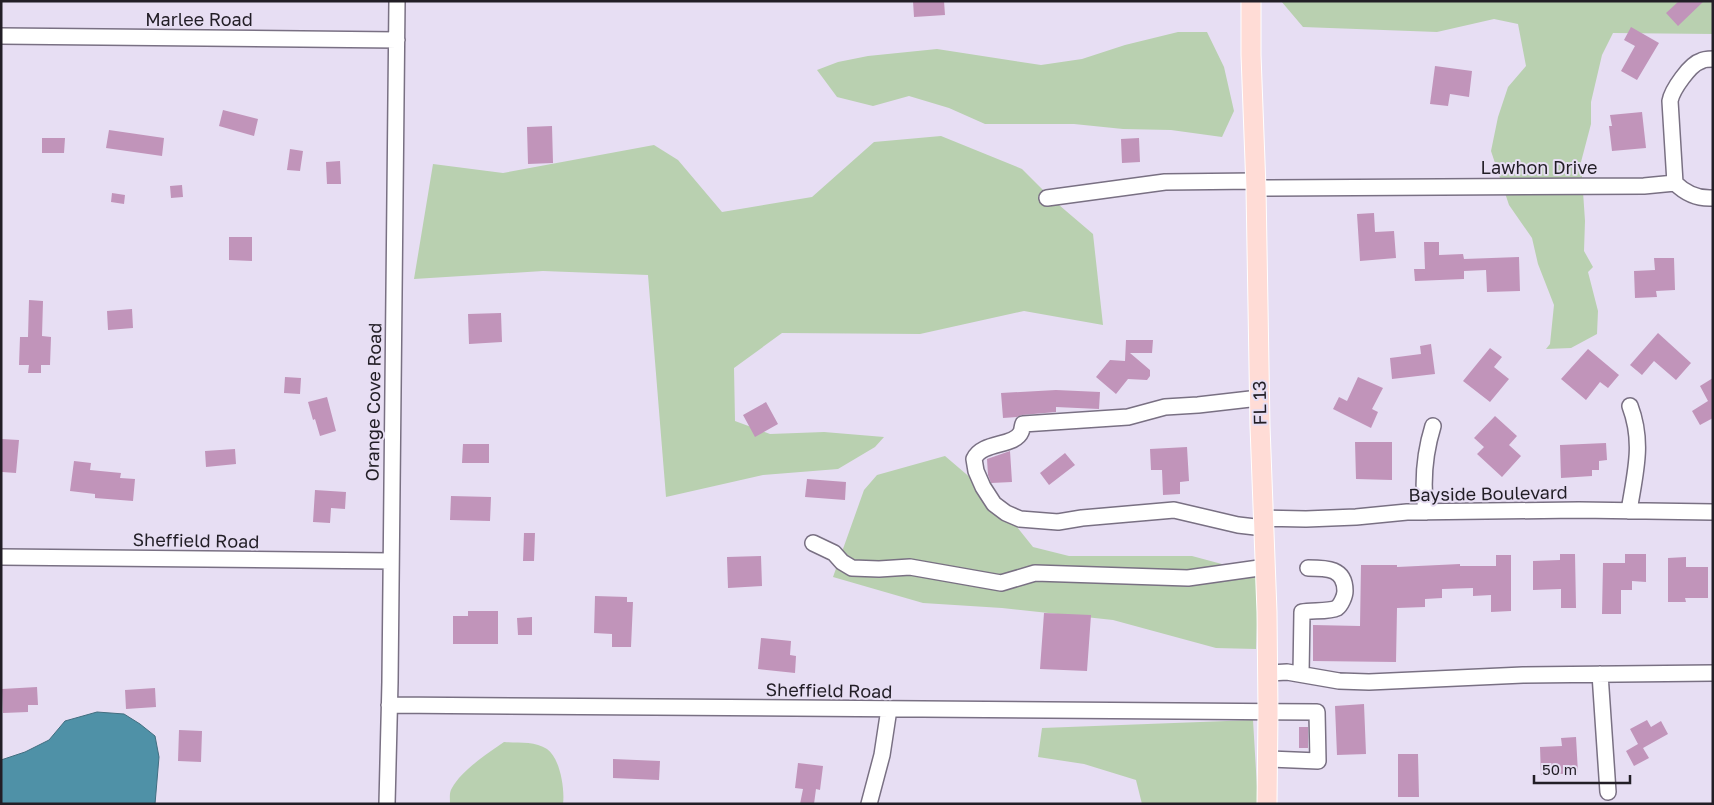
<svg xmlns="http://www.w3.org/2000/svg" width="1714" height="805" font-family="'Golos Text',sans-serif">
<rect width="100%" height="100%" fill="#e7def3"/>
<path fill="#b9d0b0" d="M1281,1H1713V34L1613,33L1602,55L1591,102V124L1581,162L1585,221L1584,251L1593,267L1588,272L1598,311L1597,334L1571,348L1546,349L1550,344L1554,305L1538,264L1532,238L1509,205L1491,151L1498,117L1508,87L1526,66L1518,24L1494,19L1437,32L1303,27Z
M1178,32H1207L1224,67L1234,111L1222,137L1171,130L1123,129L1074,124H985L949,108L909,96L873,106L837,97L817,70L838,62L868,56L937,49L1041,65L1082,59L1125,45Z
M941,136L1022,169L1052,199L1093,234L1103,325L1024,311L920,334L782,333L734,368L735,421L770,434L824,432L884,437L875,447L838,469L763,475L666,497L648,275L543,271L414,279L433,164L503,173L654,145L678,160L722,212L812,197L874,142Z
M945,456L993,497L1033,547L1069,556H1192L1259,574L1256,649L1216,648L1113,620L1002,608L923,603L833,577L864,490L877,475Z
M1253,720L1258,804H1142L1136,780L1084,764L1038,757L1042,728Z
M504,742C518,743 535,741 547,749C560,758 565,789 563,804H450C450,799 449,792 452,788C461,771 488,753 504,742Z"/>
<path fill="#4f91a7" stroke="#426e80" d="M97,712L124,714L140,724L155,736L159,757L155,804H1V760L25,752L49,740L65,721Z"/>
<path fill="#c194ba" d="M913,1H944L945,15L914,17Z
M1679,1H1704L1678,26L1666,13Z
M1631,27L1659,43L1637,80L1621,71L1635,46L1624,40Z
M1435,66L1472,71L1469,97L1450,94L1448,106L1430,104Z
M223,110L258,119L254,136L219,126Z
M1642,112L1646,148L1612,151L1609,126H1612L1610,115Z
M552,126L553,163L528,164L527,127Z
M109,130L164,138L162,156L106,148Z
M42,138H65L64,153H42Z
M1139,138L1140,162L1122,163L1121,139Z
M290,149L303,151L300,171L287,170Z
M340,161L341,184H327L326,162Z
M182,185L183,197L171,198L170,186Z
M112,193L125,195L124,204L111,202Z
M1374,213L1375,232L1394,231L1396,258L1360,261L1357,214Z
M229,237H252V261L229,260Z
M1424,242H1439V255L1463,254L1464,259L1519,257L1520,291L1487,292L1486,270L1464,271V279L1415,281L1414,269H1425Z
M1654,258H1674L1675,290L1656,291L1657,297L1635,298L1634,271L1655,270Z
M29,300L43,301L42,336L51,337L50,365H41V373H28L29,365H19L20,337H28Z
M132,309L133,328L108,330L107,311Z
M501,313L502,342L469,344L468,314Z
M1658,333L1691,363L1676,380L1654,361L1642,375L1630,365Z
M1126,340H1153L1152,353H1130L1150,370V376L1147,380L1128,379L1116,394L1096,377L1110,360L1125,361Z
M1431,344L1435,374L1392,379L1390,358L1421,354L1420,346Z
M1490,348L1502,357L1494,367L1509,379L1490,402L1463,381Z
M1588,349L1619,375L1608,388L1600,382L1586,400L1561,379Z
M285,377L301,378L300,394L284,393Z
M1358,377L1383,388L1372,409L1378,412L1371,428L1333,409L1339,397L1347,401Z
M1713,378V418L1700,425L1692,411L1708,401L1700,386Z
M1056,390L1100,392L1099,409L1056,407V412L1022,415L1017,417L1003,418L1001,393Z
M327,397L336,431L320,436L315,419L313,420L308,402Z
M766,402L778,424L755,437L743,415Z
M1495,416L1517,436L1509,445L1521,456L1502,477L1477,454L1484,447L1474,438Z
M1,439L19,440L16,473L2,472Z
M1355,442H1392V480L1356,479Z
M1606,443L1607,460L1599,461V470H1592V476L1561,478L1560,445Z
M463,444H489V463H462Z
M1187,447L1189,481L1180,482V494L1163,495L1162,470H1151L1150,449Z
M235,449L236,464L206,467L205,451Z
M1010,451L1012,482L991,483L988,475L987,459Z
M1065,453L1075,465L1049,485L1040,473Z
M74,461L91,463L90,470L121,473L120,478L135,479L133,501L95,498V494L70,491Z
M807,479L846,482L845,500L805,497Z
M315,490L346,492L345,509L331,508L330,523L313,522Z
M451,496L491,497L490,521L450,520Z
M524,533H535L534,561H523Z
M1560,554H1575L1576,608H1561V589L1533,590V561L1560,560Z
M1625,554H1646V582L1632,581V590H1621V614H1602L1603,563H1625Z
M1496,555H1511V611L1491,612V595L1473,596V588L1442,589V598L1425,599V607L1397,608L1396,662L1313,661V625L1360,626L1361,565H1397V567L1460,564V566H1496Z
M761,556L762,586L728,588L727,557Z
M1686,557V567H1708V598H1685L1686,602H1668V558Z
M595,596L627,597V602H633L631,647H612V634L594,633Z
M468,611H498V644H453V616H468Z
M1044,613L1091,615L1087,671L1040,669Z
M532,617V635H518L517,618Z
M761,638L791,641L790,655L796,656L795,673L758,669Z
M37,687L38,705H28V712L3,713L2,689Z
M155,688L156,707L126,709L125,690Z
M1364,704L1366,754L1337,755L1335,706Z
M1647,720L1651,727L1661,721L1668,734L1643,748L1649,758L1634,766L1626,751L1638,744L1630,729Z
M1299,727H1308V748H1299Z
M179,730L202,731L201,762L178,761Z
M1576,737L1578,773L1541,775L1540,747L1562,746L1561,738Z
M1398,754H1418L1419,797H1398Z
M613,759L660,761L659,780L613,778Z
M798,763L823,766L820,790L816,789L814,804H800L803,789L795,788Z"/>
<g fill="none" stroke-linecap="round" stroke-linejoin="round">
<g stroke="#797083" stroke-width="18">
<path id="minor" d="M1,36L397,40
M1675,183L1670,101C1672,90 1690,64 1701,61C1704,59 1709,59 1713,59
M1675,183C1685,193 1698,199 1713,198
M1256,188L1644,186L1675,183
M1047,198L1165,182L1256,181
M1259,398L1198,405L1165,407L1128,417L1023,424C1022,427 1022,430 1021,432C1015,447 982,441 974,459L976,471L983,487L994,504L1006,513L1020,519L1058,522L1082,518L1174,510L1238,525L1264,528
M1629,511C1635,473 1644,443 1630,406
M1426,512C1422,482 1424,455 1433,426
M1264,518L1306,519L1356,517L1407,512L1579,510L1713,512
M813,543L834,553L842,562L852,568L879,569L910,567L1001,583L1035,573L1188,578L1266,567
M1,557L390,561
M1268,673L1287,672L1339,681L1369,682L1523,675L1713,673
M1301,674L1302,612C1311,610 1329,612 1337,608C1341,605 1345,596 1345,591C1345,568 1327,568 1308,568
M1600,674L1608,792
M389,705L1317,712L1318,761L1267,759
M387,804L390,682L397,1
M869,804L882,755L889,709"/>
</g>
<g stroke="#fff" stroke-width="21">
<path id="major" d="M1251,1V55L1256,188L1260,426L1267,612L1268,712L1267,804"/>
</g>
<use href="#minor" stroke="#fff" stroke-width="15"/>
<use href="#major" stroke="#ffdcd6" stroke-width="19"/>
</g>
<g text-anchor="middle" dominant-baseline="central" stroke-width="4" stroke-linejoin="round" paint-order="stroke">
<g font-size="18" fill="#221e26" stroke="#e7def3">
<text x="199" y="19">Marlee Road</text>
<text x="1539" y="167">Lawhon Drive</text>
<text transform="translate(373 402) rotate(-89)">Orange Cove Road</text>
<text transform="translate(1259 403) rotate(-91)">FL 13</text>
<text transform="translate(1488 493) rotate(-1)">Bayside Boulevard</text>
<text transform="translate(196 540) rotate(1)">Sheffield Road</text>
<text transform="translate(829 690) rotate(1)">Sheffield Road</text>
</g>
</g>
<rect width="1714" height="805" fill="none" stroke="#221e26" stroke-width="5"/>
<path d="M1534 775v8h96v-8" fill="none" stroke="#221e26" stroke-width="2.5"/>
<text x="1542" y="775" font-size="15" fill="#221e26" stroke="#e7def3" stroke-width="4" paint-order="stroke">50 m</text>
</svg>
